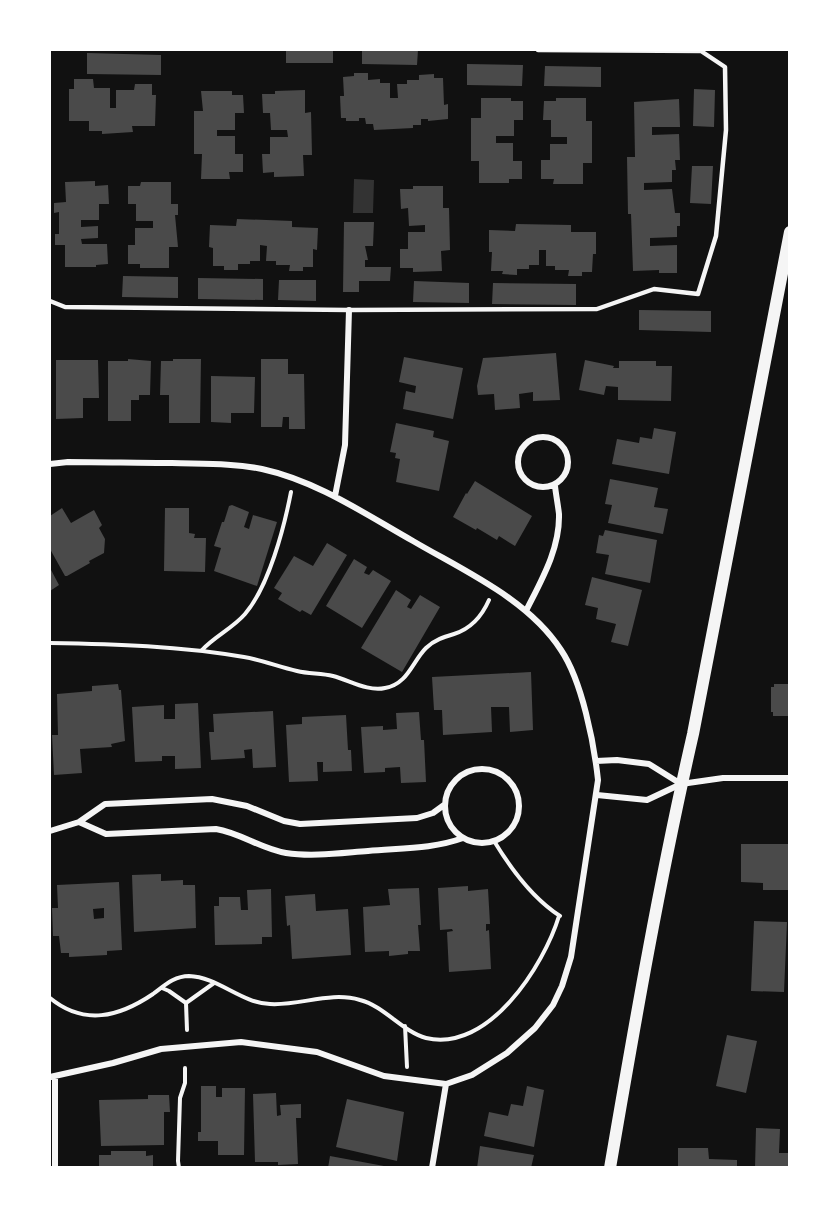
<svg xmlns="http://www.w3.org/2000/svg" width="839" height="1217" font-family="'Fira Sans',sans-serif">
<rect width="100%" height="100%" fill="#111"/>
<path fill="#333" d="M354,179L374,180L373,213H353Z"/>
<path fill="#4a4a4a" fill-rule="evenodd" d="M286,50H333V63H286Z
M362,50H418L417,65L362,64Z
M87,53L161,55V75L87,74Z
M467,64L523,65L522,86L467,85Z
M545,66L601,67V87L544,86Z
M354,73H368V80L380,79V83H390V98H398L397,84H407V80H419V75L434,74V78H443L444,105L448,104V119L428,121V119H421V125H413V128L374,130L373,124H366L365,118H359V121H346V118H341L340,96H344L343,77L354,76Z
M74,79H93L94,88H110V108H116V90H134L135,84H152V95H156L155,126H132L133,132L102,134V131H89V121H69V89H74Z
M694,89L715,90L714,127L693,126Z
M305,90V113L311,112L312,155H303L304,176L274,177V172L263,173L262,154H270V137H288L287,130H271L270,113H263L262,94H275V91Z
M201,91H232V95H243L244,113H235V130H217V136H235V154H243V172H229L230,179H201L202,154H194V111H203Z
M481,98H511V101H523V120H514V136H496V143H513V161H522V179H509V183H479V161H471V118H481Z
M556,98H586V121H592V163H583V184H553L554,179H541V160H550V144H567V137H551V120H543L544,101H556Z
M679,99L680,127H652V135L679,134L680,160H675L676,170H672V182L644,183V190L672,189L675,213H680V226H677V237L650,238V246L677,245V273H659V270L633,271L631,214H628L627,157H635L634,102Z
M692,166H713L711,204L690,203Z
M95,181V186L108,185L109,204H99V220H81V227L98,226V238L81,239L82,244H107L108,264L96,265V267H65V245H55V234H59V212L54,213V203L66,202L65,182Z
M141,182H171V204H178V215H175L178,247H169V268H140V264H128V245H135V228H153V221H136V204H128V186H140Z
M413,186H443V208H449L450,250L441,251L442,271L413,272V268H400V249H408V232H425V225L409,226L408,208L401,209L400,189H413Z
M237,219L292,221V227L318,228L317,250L313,249V267H303V271H289L290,265H276V261H266L267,246L260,245V261H250V264H238V270H224V266H213V248L209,247L210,225L236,226Z
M344,222H374L373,246H365L368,260H365V267H391L390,281H359V292H343Z
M516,224L571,225V232H596V254H593L592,272H582V276H568L569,270H555V266H546V250H539V265H529V269H517V275L502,274L503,271H491L492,252H489V230L515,231Z
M123,276L178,277V298L122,297Z
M198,278L263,279V300L198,299Z
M279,280H316V301L278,300Z
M414,281L469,283V303L413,302Z
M493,283L576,284V305L492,304Z
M639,310L711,311V332L639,330Z
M556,353L560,400L533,401V392L519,394L520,408L495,410L494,394L478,395L477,386L483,358Z
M404,357L463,368L453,419L403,409L406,391L415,393L416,386L399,382Z
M128,359L151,361L150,395H139V400H131V421H108V361H128Z
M173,359H201L200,423H169V395H160L161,361H173Z
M261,359H288V374H304L305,429H289V417H283L282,427H261Z
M56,360H98L99,398H83V418L56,419Z
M585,360L614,366L613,368H619V361H656V366H672L671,401L618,400V387L606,386L604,395L579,390Z
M211,376L255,377L254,413H231V423L211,422Z
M396,423L434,431L433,437L449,441L439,491L396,482L400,459L395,458L396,453L390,452Z
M654,428L676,432L669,474L612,464L617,439L639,443L640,437L652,439Z
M610,479L658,488L654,507L668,509L663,534L608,523L612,505L605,504Z
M475,481L532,516L515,546L499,536L497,540L477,528L476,530L453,517L466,493L467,494Z
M232,505L249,512L244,527L249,529L253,515L277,522L257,586L214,571L221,548L214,546L222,522H224L229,506Z
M62,508L71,523L94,510L102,525L99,528L105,539L104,553L89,561L90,563L67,576H65L50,549V516Z
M165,508H189V533L195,534L194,538H206L205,572L164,571Z
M605,530L657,540L650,583L605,574L609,555L596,553L599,535L603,536Z
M327,543L347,555L311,615L302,610L300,612L278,599L282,593L274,588L294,556L313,566Z
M354,559L367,567L364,573L369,575L373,570L391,581L362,628L326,606Z
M50,568L59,585L50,591Z
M592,577L642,590L628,646L611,642L616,624L596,619L598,608L585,605Z
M396,590L411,600L407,607L411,609L420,595L440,607L402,672L361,648Z
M531,672L533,730L510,732L509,707H491L492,732L443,735L442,710H434L432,677Z
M118,684L119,690H121L125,741L111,744L112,747L80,749L82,773L54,775L52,735H58L57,694L92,691V686Z
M774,684H790V716H773V712H771V687H774Z
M198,703L201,768L175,769V756H162V761L135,762L132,707L164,705V719H175V704Z
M273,711L276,767L253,768L252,749L244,750L245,758L211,760L209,732H214L213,714Z
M419,712L421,740H424L426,782L401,783L400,767L385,768V772L364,773L361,727L383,726V730L397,729L396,713Z
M346,715L348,750H351L352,771L323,772V762H317L318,781L289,782L286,725L302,724V717Z
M741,844H790V890H763V883L741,882Z
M161,874V881L183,880V885H195L196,928L134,932L132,875Z
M119,882L122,950L107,951V955L69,957V953H61L59,936H53L52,908H58L57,885ZM104,908V918L94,919L93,909Z
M468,886V891L488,889L490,924H486V931L489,930L491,969L449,972L447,932L453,931L452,929L440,930L438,888Z
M419,888L421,925H418L420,951H408V954L389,956V951L365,952L363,907L390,905L388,889Z
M271,889L272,937H262V944L215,945L214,906H219V897H240L241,910H248L247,890Z
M315,894L316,911L348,909L351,955L292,959L290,925L287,926L285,896Z
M754,921L787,922L784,992L751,991Z
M727,1035L757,1041L746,1093L716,1086Z
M201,1086H216V1097H222V1088H245L244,1155H218V1141H198V1132H201Z
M527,1086L544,1090L534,1147L484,1136L489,1112L508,1116L511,1104L523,1106Z
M276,1093L277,1116L281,1115L280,1105L301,1104V1118H296L298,1164L278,1165V1162H255L253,1094Z
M148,1095H169L170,1112H164V1145L101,1146L99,1100L148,1099Z
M347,1099L404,1112L397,1161L336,1147Z
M756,1128L780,1129L779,1153H790V1168H755Z
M480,1146L534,1155L531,1168H477Z
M678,1148H708L709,1159L737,1160V1168H678Z
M111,1151H146V1156L153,1155V1168H99V1155H111Z
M330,1156L384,1166V1168H328Z"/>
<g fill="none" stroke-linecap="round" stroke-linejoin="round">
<path stroke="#f5f5f5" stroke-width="4" d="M50,643C116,644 179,646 244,657C262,660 279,667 297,671C309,674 321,673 333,676C349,680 368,692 385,688C408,684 412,662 426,648C434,640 444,637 454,634C470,629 482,616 489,600
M202,650C215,636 233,628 245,614C269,586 284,528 291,492
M494,841C511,869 532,898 560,916
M162,988L169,991L186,1003L187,1030
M50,998C84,1026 119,1017 153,994C164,986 174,976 189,976C218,977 241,1003 270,1004C300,1006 330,991 360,1000C384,1006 403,1032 426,1038C489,1053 544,965 559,916
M186,1003L214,983
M405,1026L407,1067
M179,1168L178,1161L180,1098L185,1083V1068"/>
<path stroke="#f5f5f5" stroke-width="4.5" d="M50,301L65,307L349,310L597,309L654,289L698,294L716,236L726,130L725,67L701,51L538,50"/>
<path stroke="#f5f5f5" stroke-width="6" d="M518 462a25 25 0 1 1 50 0a25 25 0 1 1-50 0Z
M50,464L68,462C103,462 138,463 172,463C203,464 233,463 262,469C317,481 365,514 413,541C464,571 528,599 561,650C582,681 594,743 598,780L571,957L562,986L553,1005L535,1028L507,1053L472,1075L446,1084L384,1076L317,1052L241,1042L161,1049L113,1063L50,1077
M335,496L345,445L349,310
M526,611C541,581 560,549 559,514C558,505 556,495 555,486
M596,761L617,760L649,764L681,784
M445 806a37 37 0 1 1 74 0a37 37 0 1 1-74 0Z
M597,795L647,800L681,784L723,778H790
M79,822L106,834L216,829C241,833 261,849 286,853C312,857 341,853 368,851C400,848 433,849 463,838
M50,831L79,822L105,804L212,799L247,806L284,821L300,824L417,818L433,813L444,805
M55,1077V1168
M432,1168L446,1084"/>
<path stroke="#f5f5f5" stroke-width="12" d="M610,1168C635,1022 660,878 693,734L790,232"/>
</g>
<rect width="839" height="1217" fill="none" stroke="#ffffff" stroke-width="102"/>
</svg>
